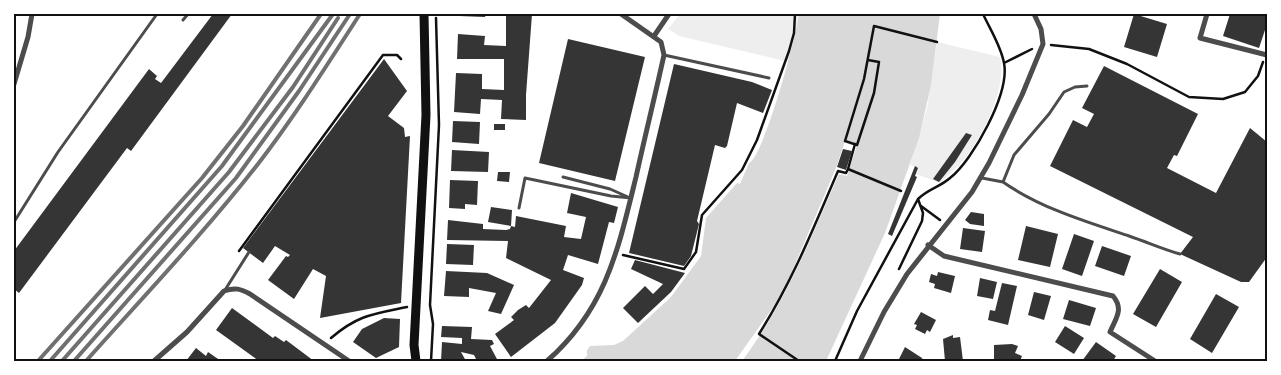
<svg xmlns="http://www.w3.org/2000/svg" width="1281" height="375" font-family="Karla,sans-serif">
<rect width="100%" height="100%" fill="#fff"/>
<path fill="#eee" d="M680,14H799L797,33L789,62L679,36L668,29Z
M937,42L1000,57C1007,88 984,134 965,158C958,167 948,175 940,183L916,174L918,168L910,165L927,109Z"/>
<path fill="#d9d9d9" d="M799,14H940L931,85L919,138L885,233L826,361H742C787,300 809,242 839,174L847,176L857,145L845,141L836,168L782,295L735,361H581L587,356V350L590,346L614,345L623,341L671,297L701,256L706,218L737,183L740,184L749,163C764,156 797,35 799,14Z"/>
<path fill="#353535" d="M213,14H232L131,151L127,148L19,293L14,289V251L149,69L157,76L155,79L161,83Z
M459,14H486L485,17L459,16Z
M496,14H532L526,95V120L501,119L502,100L481,99L480,114L454,112L456,73L482,74V89L504,90V59H457L458,34L485,36L484,45L506,46V16Z
M1134,14L1167,24L1157,57L1124,47Z
M1230,14H1267V24L1259,48L1223,36Z
M568,39L645,57L615,181L539,163Z
M384,59L407,91L388,116L404,128L405,137L410,136L401,303L320,318L326,276L313,269L294,299L268,280L286,256L288,257L290,255L275,246L263,263L243,248Z
M674,64L752,82L772,90L763,113L737,103L727,146L725,148L715,145L697,221L699,224L691,256L684,266L629,253Z
M1104,66L1198,114L1177,156L1174,155L1167,168L1216,193L1250,128L1267,142V257L1249,282H1241L1180,254L1193,237L1050,166L1073,120L1087,127L1094,114L1082,108Z
M453,121L480,122L479,144L452,142Z
M494,124H505V130H494Z
M966,133L972,135L955,162L939,182L933,179Z
M843,149L852,151L846,170L837,167Z
M452,150L489,152L488,172L451,171Z
M915,166L918,168L915,176L917,177L892,236L888,234Z
M498,172H510L509,182L497,181Z
M450,180L478,181L477,205L465,204V209L449,208Z
M571,193L618,207L614,223L609,222L598,264L568,255L563,270L584,278L582,285L555,323L511,357L495,334L514,320L511,317L518,310L526,305L529,308L551,280L506,258L508,241L447,240L448,220L483,224V229L506,230L510,229L511,226L515,227L516,216L566,226L564,237L581,239L586,217L567,213Z
M491,207L512,210L511,226L488,222Z
M971,212L984,214V226L970,224L965,220Z
M1026,226L1058,234L1050,267L1018,260Z
M963,228L985,231L982,252L960,249Z
M1074,234L1094,241L1082,276L1062,269Z
M447,244L474,245L473,265L446,264Z
M1102,246L1131,256L1124,276L1095,266Z
M635,260L685,273L671,292L638,323L623,308L645,286L653,294L663,284L631,269Z
M1160,269L1182,282L1156,327L1133,314Z
M446,271L487,273L514,285L501,314L488,311L496,293L469,288V297L444,296Z
M938,272L955,276L951,293L934,288L935,284L929,282L931,274L937,276Z
M980,278L997,282L993,299L977,296Z
M1002,283L1017,286L1008,325L988,320L990,310L995,311Z
M1034,292L1051,296L1044,320L1028,315Z
M1216,294L1239,307L1212,353L1190,339Z
M1069,300L1096,308L1090,326L1063,319Z
M232,308L273,338L275,336L284,342L286,340L314,361H259L216,330Z
M921,312L936,320L930,332L927,330L925,334L915,329L917,325L914,324Z
M384,318L400,319L399,347L376,358L353,342L362,329Z
M442,326L472,327L471,339L492,340L494,344L490,346L498,361H477L474,355L461,352L466,361H441L442,342L462,344V338L441,337Z
M1065,326L1084,338L1074,354L1055,342Z
M953,335V338L960,337L963,361H945L943,339Z
M1096,342L1116,356L1113,361H1082Z
M1012,344L1018,346L1015,353L1022,356L1020,361H994V345Z
M905,347L922,358L923,361H898Z
M196,348L206,356L208,352L221,361H186Z"/>
<g fill="none" stroke-linecap="round" stroke-linejoin="round">
<path stroke="#111" stroke-width="2.5" d="M1051,45L1089,49L1127,64L1189,97L1223,99L1245,92L1258,76L1263,62
M868,60L879,62L874,93L857,145L845,141L864,79L874,26L937,42
M1004,63L1032,49
M855,144L848,169L901,191
M921,206L940,220
M239,251L383,55H397L401,59
M623,255L684,269L696,252L702,215L742,170L757,140L789,51L794,33L795,14
M899,269L922,221L923,213L918,199
M331,338C358,315 373,314 407,307
M431,361L433,324L430,305L439,125L436,18
M799,361L759,334C792,282 814,227 838,171L846,173L848,169
M835,361L857,311L918,199C928,189 940,187 950,178C973,160 1010,93 1004,63C1001,46 990,29 983,14"/>
<path stroke="#4c4c4c" stroke-width="3" d="M183,20L188,14
M664,55L769,78
M563,177L610,189L628,197
M982,178L1003,182L1014,155L1049,114L1064,92L1075,87L1087,86
M1003,182C1040,208 1087,222 1129,236C1147,242 1162,249 1180,254
M519,208L525,178L611,196L631,198
M14,222L58,152L157,14
M225,290L249,252"/>
<path stroke="#4c4c4c" stroke-width="5" d="M1207,14L1200,38L1267,55
M654,36L669,14
M14,84L28,37L32,14
M928,245L944,256L1113,296C1124,309 1116,318 1110,332L1155,361
M154,361L187,332L224,291C235,287 241,289 250,294L349,361
M547,361C606,309 618,250 636,177C645,136 655,96 664,55L661,42L621,14
M860,361L884,312L907,274L972,192L989,163L1022,95L1043,44L1041,29L1034,14"/>
<path stroke="#111" stroke-width="9" d="M416,361L414,345L426,115L424,14"/>
<path stroke="#707070" stroke-width="4" d="M38,361L202,178L243,126L321,14
M50,361L222,166L333,14
M62,361L229,172L293,87L338,18
M74,361L236,178L299,91L350,14
M86,361C144,296 204,233 258,164C295,116 327,65 360,14"/>
</g>
<rect width="1281" height="375" fill="none" stroke="#ffffff" stroke-width="30"/>
<rect x="15" y="15" width="1251" height="345" fill="none" stroke="#111" stroke-width="2"/>
</svg>
